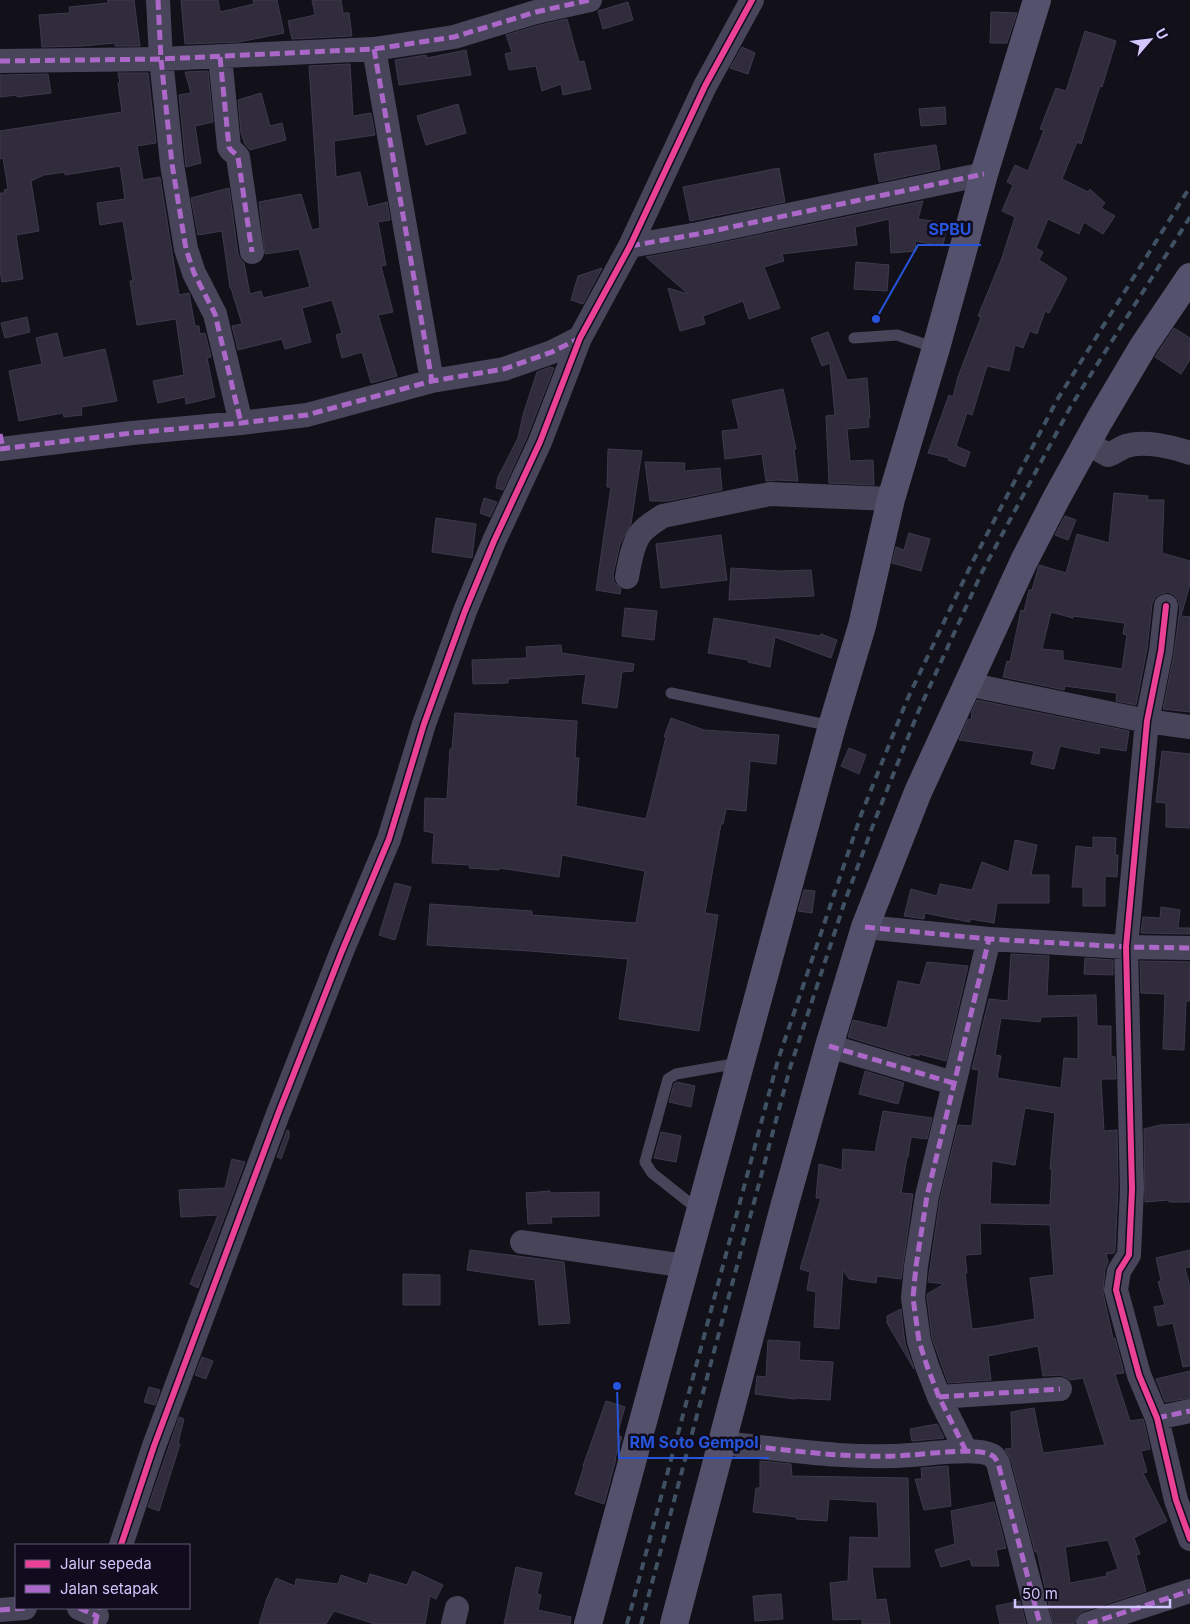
<svg xmlns="http://www.w3.org/2000/svg" width="1190" height="1624" font-family="Inter,sans-serif">
<rect width="100%" height="100%" fill="#121019"/>
<path fill="#302c3c" stroke="#3e3a4e" fill-rule="evenodd" d="M108,0H134L140,46H115V43L82,46L42,47L39,15L70,13L69,7L108,3Z
M181,0H218L220,12L254,4L253,0H277L284,33L239,42L185,44Z
M312,0H341L343,13H349L352,36L292,39L288,21L315,15Z
M628,2L633,20L603,29L598,11Z
M991,12L1017,13L1007,43H990Z
M567,19L579,62L584,61L591,89L563,95L561,84L542,91L536,66L509,70L505,54L512,52L506,35L540,25Z
M1085,31L1116,41L1102,87L1100,86L1081,144L1077,142L1062,179L1088,192L1090,189L1105,203L1101,208L1115,216L1103,234L1084,222L1079,234L1048,219L1036,248L1043,252L1039,260L1067,278L1049,313L1045,311L1037,334L1030,331L1023,348L1015,345L1009,371L987,366L972,415L967,413L956,446L970,452L965,467L948,460L949,458L928,453L949,395L953,397L958,377L981,317L978,316L1002,258L1015,217L1002,211L1013,185L1007,182L1015,165L1028,171L1044,130L1040,129L1056,88L1066,91Z
M742,47L755,53L748,74L730,68Z
M466,50L471,75L399,85L395,60L426,55L427,58Z
M350,64L353,116L371,113L375,135L334,141L336,177L360,172L368,207L387,202L390,220L378,222L386,265L381,266L393,312L378,315L397,376L371,383L362,352L342,358L336,335L342,333L332,300L302,308L311,342L285,349L282,339L238,350L232,326L242,324L231,288H230L222,231L198,235L191,198L229,188L238,254L241,260L244,263L250,294L261,291L263,298L310,287L299,249L265,254L259,202L301,194L312,230L320,228L309,66Z
M208,71L213,122L195,126L201,163L186,167L179,95L191,93L185,72Z
M118,73H148L156,143L137,146L143,180L160,177L179,295L189,293L195,326H199L200,334L205,333L211,357L207,358L215,397L186,404L185,397L158,403L153,381L184,375L176,319L137,325L130,281H133L123,221L100,225L97,203L125,199L120,166L65,175V172L44,175L31,181L39,231L16,235L23,279L2,282L0,271V193H5L4,190L8,189L3,158L0,159V131L122,112L118,83H120Z
M48,74L51,93L17,97V95L0,97V75Z
M261,93L270,126L282,123L286,140L250,150L245,144L241,133L238,100Z
M458,104L466,133L426,145L417,116Z
M945,107L946,124L921,126L919,109Z
M936,145L940,169L879,182L874,154Z
M779,168L785,202L690,221L683,187Z
M923,201L918,219L947,223L943,246L915,241L916,251L891,253L889,219L855,227L857,245L782,254L784,261L764,267L780,308L749,319L743,301L703,316L705,324L680,331L668,288L688,294L646,257L701,247Z
M856,262L889,265L887,291L854,289Z
M602,268L583,304L571,300L578,276Z
M27,317L30,332L5,338L1,323Z
M1174,328L1190,338V360L1181,374L1155,357Z
M828,332L847,380L867,378L870,418H868L869,427L847,429L850,461L873,460L874,485L829,483L826,416L835,415L830,363L822,366L811,338Z
M57,333L63,358L105,349L117,401L81,407L82,415L64,417L63,413L19,421L9,371L42,364L36,338Z
M550,367L554,368L527,437L503,490L496,488L498,477L518,438L523,415L537,372Z
M783,389L796,449H794L798,481L777,480L766,481L762,454L725,459L722,431L739,429L732,400Z
M608,449L642,451L631,524L620,544L613,575L614,582L621,589L620,594L596,590L611,487H607Z
M645,462L685,463L684,471L720,468L722,490L668,501H650Z
M1114,493L1148,496L1147,500H1164L1162,553L1190,561V584L1181,616L1190,617V712L1163,709L1174,654L1180,608L1178,600L1174,595L1168,592L1160,594L1155,598L1152,604L1147,649L1136,705L1116,701L1117,693L1065,686L1064,690L1003,677L1007,661L1010,662L1021,610L1024,611L1029,590H1032L1039,565L1066,573L1077,534L1109,543ZM1051,612L1073,618V616L1125,623L1123,634L1127,635L1122,669L1063,660V651L1042,649Z
M484,498L497,502L490,517L480,513Z
M1065,516L1076,520L1068,540L1055,535Z
M436,518L476,524L472,558L432,552Z
M909,533L930,539L921,571L892,563L896,547L904,550Z
M721,535L727,580L661,588L656,544Z
M731,568L779,571L811,570L814,596L729,600Z
M625,608L657,611L654,640L622,636Z
M714,618L820,636L821,634L837,640L831,658L775,637L770,667L748,662V660L708,653Z
M561,645L562,653L634,664L633,671L622,672L617,708L582,703L586,674L508,679V683L473,684L472,660L527,658L526,647Z
M977,700L1129,731L1126,751L1100,747L1099,754L1060,746L1054,769L1031,764L1034,751L959,740L968,719L971,720L972,711Z
M455,713L577,721L575,758H579L576,806L646,819L666,737H664L671,718L704,730L779,735L776,764L750,761L746,811L726,809L723,824H721L705,913L718,915L699,1031L619,1019L628,959L530,951L427,945L430,904L532,911V915L636,923L645,871L562,855L559,877L499,868V870L469,868L470,865L432,863L434,833L424,831L425,798L447,799L450,749H452Z
M849,748L866,755L859,774L841,766Z
M1162,751L1190,754V828L1166,827V803L1156,802Z
M1093,837L1116,838L1115,855H1118L1117,877L1105,876V906H1083V887H1072L1076,846L1093,848Z
M1015,840L1037,845L1031,875H1049V903H997L994,923L970,919V922L925,913L924,919L904,916L911,889L937,896L940,884L972,890L982,862L1009,872Z
M395,883L411,887L395,940L379,935Z
M804,890L815,891L812,913L798,911Z
M1161,907L1180,910L1178,928H1190V934L1141,933L1143,917L1160,918Z
M1011,954L1049,956L1047,996L1096,995L1097,1026H1111V1056L1115,1057L1116,1079H1101L1104,1131L1117,1130L1118,1189L1115,1251L1114,1253L1106,1254L1108,1262L1105,1269L1103,1293L1113,1338H1115L1124,1373L1115,1374L1130,1421L1143,1419L1144,1422L1150,1449L1141,1451L1147,1472L1143,1473L1167,1521L1134,1538L1140,1554L1136,1555L1146,1591L1084,1611L1078,1615L1075,1623L1071,1624H1053L1037,1552H1035L1011,1460L1005,1449L1012,1448L1011,1412L1034,1408L1043,1453L1105,1445L1083,1378L1070,1380L1066,1377L1060,1375L1043,1376L1038,1346L988,1356L991,1380L948,1383L932,1338L927,1298V1294L944,1284L928,1282L940,1199L958,1125L972,1126L979,1070L972,1069L989,999L1008,1001ZM1078,1016V1059L1064,1058L1061,1088L997,1078L1001,1056L995,1055L1001,1018L1040,1022L1041,1017ZM1025,1108L1055,1113L1050,1169H1052L1050,1205L990,1204L992,1161L1015,1165ZM980,1223L1050,1225L1054,1275L1030,1278L1035,1319L989,1327L972,1329L965,1273H967L965,1255L981,1254ZM1108,1540L1118,1569L1106,1573L1107,1576L1070,1583L1065,1547Z
M1085,958L1113,960V975L1084,974Z
M1140,961L1190,962V1001H1186L1184,1050L1163,1049L1165,994L1141,993Z
M927,962L968,966L946,1061L919,1054V1056L911,1054L910,1056L848,1037L853,1020L887,1028L898,981L920,985Z
M865,1071L904,1083L898,1104L859,1094Z
M677,1082L695,1086L691,1107L669,1102L674,1084Z
M883,1111L932,1118L927,1139L911,1137L908,1157H907L901,1193L913,1194L901,1279L877,1276L876,1283L849,1279L843,1270L839,1329L814,1327L816,1292L807,1290L810,1272L800,1269L821,1198H816L819,1164L842,1170L843,1149L875,1152Z
M1190,1124V1202H1169V1200L1145,1202L1144,1129L1160,1125Z
M287,1130L289,1131V1137L281,1159L277,1157Z
M661,1132L681,1136L676,1162L654,1158Z
M232,1159L245,1162L198,1288L190,1284L218,1215L181,1217L179,1190L225,1188Z
M550,1191V1193L599,1192V1216L551,1217L552,1223L528,1224L526,1193Z
M470,1250L564,1262L570,1323L539,1325L535,1280L467,1270Z
M1190,1250V1267L1185,1268L1190,1287V1366L1183,1367L1173,1323L1158,1326L1154,1307L1165,1305L1158,1282L1161,1280L1156,1258Z
M403,1274L440,1275V1305H403Z
M901,1309L905,1343L914,1369L887,1323V1316Z
M768,1340L800,1342L799,1360L833,1362L830,1400L795,1398V1399L755,1394L757,1376L766,1377Z
M202,1357L213,1361L206,1379L195,1375Z
M1190,1371V1398L1165,1402L1156,1379Z
M149,1387L160,1390L155,1405L144,1402Z
M606,1401L625,1407L617,1435L622,1437L615,1459H616L604,1504L575,1494L584,1466H583Z
M179,1417L184,1419L178,1443L180,1444L159,1511L148,1507Z
M937,1424L944,1438L912,1441L910,1429Z
M760,1461L791,1464L792,1476L908,1478L910,1567H872L876,1600L886,1599L890,1624H862V1619L833,1620L830,1583L848,1581L850,1537L879,1538L877,1502L829,1499L827,1521L796,1519L797,1517L753,1512L756,1488H760Z
M948,1466L951,1506L924,1510L915,1479H922L921,1468Z
M994,1502L1006,1548L996,1550L999,1566H972L970,1559L941,1567L935,1550L955,1544L951,1511Z
M516,1567L542,1573L537,1594L541,1595L538,1610L571,1617L570,1624H504Z
M413,1571L443,1585L436,1599L430,1596L425,1624H375L334,1611L326,1624H259L267,1598L276,1578L295,1586L296,1579L338,1584L341,1575L367,1584L370,1574L407,1585Z
M781,1594L783,1619L755,1621L753,1596Z
M1020,1601L1026,1624H1000L996,1606Z"/>
<g fill="none" stroke-linecap="round" stroke-linejoin="round">
<path stroke="#48455a" stroke-width="11" d="M854,338L897,335L936,348
M671,693L832,726
M700,1211L652,1173L645,1162L668,1079L676,1074L739,1063"/>
<path stroke="#48455a" stroke-width="24" d="M158,0L161,59L172,164L186,249L194,273L215,314L241,423
M374,49L432,381
M220,57L229,147C231,152 235,152 238,157L252,252
M0,61L161,59L374,49L454,37L536,12L590,0
M630,246L698,234L984,174
M1087,443L1108,455C1115,453 1120,448 1126,446C1144,440 1173,447 1190,453
M0,449L132,433L241,423L307,415L432,381L504,369L552,352L580,338
M627,577C629,565 633,544 640,534C646,526 655,521 663,516L770,494L891,499
M1166,606L1161,651L1147,721L1126,947L1132,1189L1129,1255L1119,1271L1116,1290L1139,1375L1157,1418L1176,1500L1190,1539
M967,684L1147,721L1190,727
M865,927L989,939L1126,947L1190,948
M829,1046L953,1083
M522,1242L686,1266
M939,1397L1060,1389
M1157,1418L1190,1411
M721,1443C784,1449 848,1460 911,1455C929,1454 977,1447 991,1455C995,1456 996,1460 998,1463L1040,1624
M966,1451L939,1397L927,1366L919,1341L913,1298L916,1266L927,1196L989,939
M121,1545L154,1446L278,1114L342,951L389,839L424,724L465,611L494,541L540,442L580,338L630,246L705,86L752,0
M79,1608L97,1616
M0,1610L25,1608
M453,1624L457,1608
M1088,1624L1190,1591"/>
<path stroke="#54516d" stroke-width="28" d="M588,1624L832,726L862,626L891,499L936,348L984,174L1037,0
M674,1624L784,1207L829,1046L865,927L918,792L1024,561L1057,497L1099,421L1144,345L1190,277"/>
<path stroke="#405163" stroke-width="4" stroke-dasharray="8 6" stroke-linecap="butt" d="M627,1624L778,1060L861,815L907,700L971,565L1057,400L1190,187
M641,1624L790,1068L845,901L875,820L919,710L982,572L1071,406L1190,217"/>
<path stroke="#ac68c9" stroke-width="5" stroke-dasharray="10 5" stroke-linecap="butt" d="M158,0L161,59L172,164L186,249L194,273L215,314L241,423
M374,49L432,381
M220,57L229,147C231,152 235,152 238,157L252,252
M0,61L161,59L374,49L454,37L536,12L590,0
M630,246L698,234L984,174
M0,434L3,448
M0,449L132,433L241,423L307,415L432,381L504,369L552,352L580,338
M865,927L989,939L1126,947L1190,948
M829,1046L953,1083
M939,1397L1060,1389
M1157,1418L1190,1411
M721,1443C784,1449 848,1460 911,1455C929,1454 977,1447 991,1455C995,1456 996,1460 998,1463L1040,1624
M966,1451L939,1397L927,1366L919,1341L913,1298L916,1266L927,1196L989,939
M79,1608L97,1616
M0,1610L25,1608
M95,1624L99,1608
M1088,1624L1190,1591"/>
<g stroke="#100c1d" stroke-width="9">
<path id="cycleway" d="M1166,606L1161,651L1147,721L1126,947L1132,1189L1129,1255L1119,1271L1116,1290L1139,1375L1157,1418L1176,1500L1190,1539
M121,1545L154,1446L278,1114L342,951L389,839L424,724L465,611L494,541L540,442L580,338L630,246L705,86L752,0"/>
</g>
<use href="#cycleway" stroke="#ea4096" stroke-width="6"/>
</g>
<path fill="none" stroke="#2654da" stroke-width="2" d="M876 319L918 245H981M617 1386L619 1458H769"/>
<g fill="#2654da" stroke="#100c1d" stroke-width="2">
<circle cx="876" cy="319" r="5"/>
<circle cx="617" cy="1386" r="5"/>
</g>
<g font-size="16" text-anchor="middle" font-weight="bold" fill="#2654da" stroke="#100c1d" stroke-width="5" stroke-linejoin="round" paint-order="stroke">
<text x="950" y="235">SPBU</text>
<text x="694" y="1448">RM Soto Gempol</text>
</g>
<rect x="15" y="1544" width="175" height="65" fill="#100c1d" stroke="#5e5777"/>
<rect x="25" y="1560" width="25" height="8" fill="#ea4096" stroke="#5e5777"/>
<text x="60" y="1569" font-size="15" fill="#d3c8fe">Jalur sepeda</text>
<rect x="25" y="1585" width="25" height="8" fill="#ac68c9" stroke="#5e5777"/>
<text x="60" y="1594" font-size="15" fill="#d3c8fe">Jalan setapak</text>
<g transform="translate(1150 40) rotate(62)" stroke="#100c1d" stroke-width="4" paint-order="stroke">
<path d="M0-4L9 19L0 12L-9 19Z" fill="#d3c8fe"/>
<text y="-8" font-size="14" font-weight="bold" text-anchor="middle" fill="#d3c8fe">U</text>
</g>
<path d="M1015 1599v8h155v-8" fill="none" stroke="#d3c8fe" stroke-width="2.5"/>
<text x="1022" y="1599" font-size="15" fill="#d3c8fe" stroke="#100c1d" stroke-width="4" paint-order="stroke">50 m</text>
</svg>
